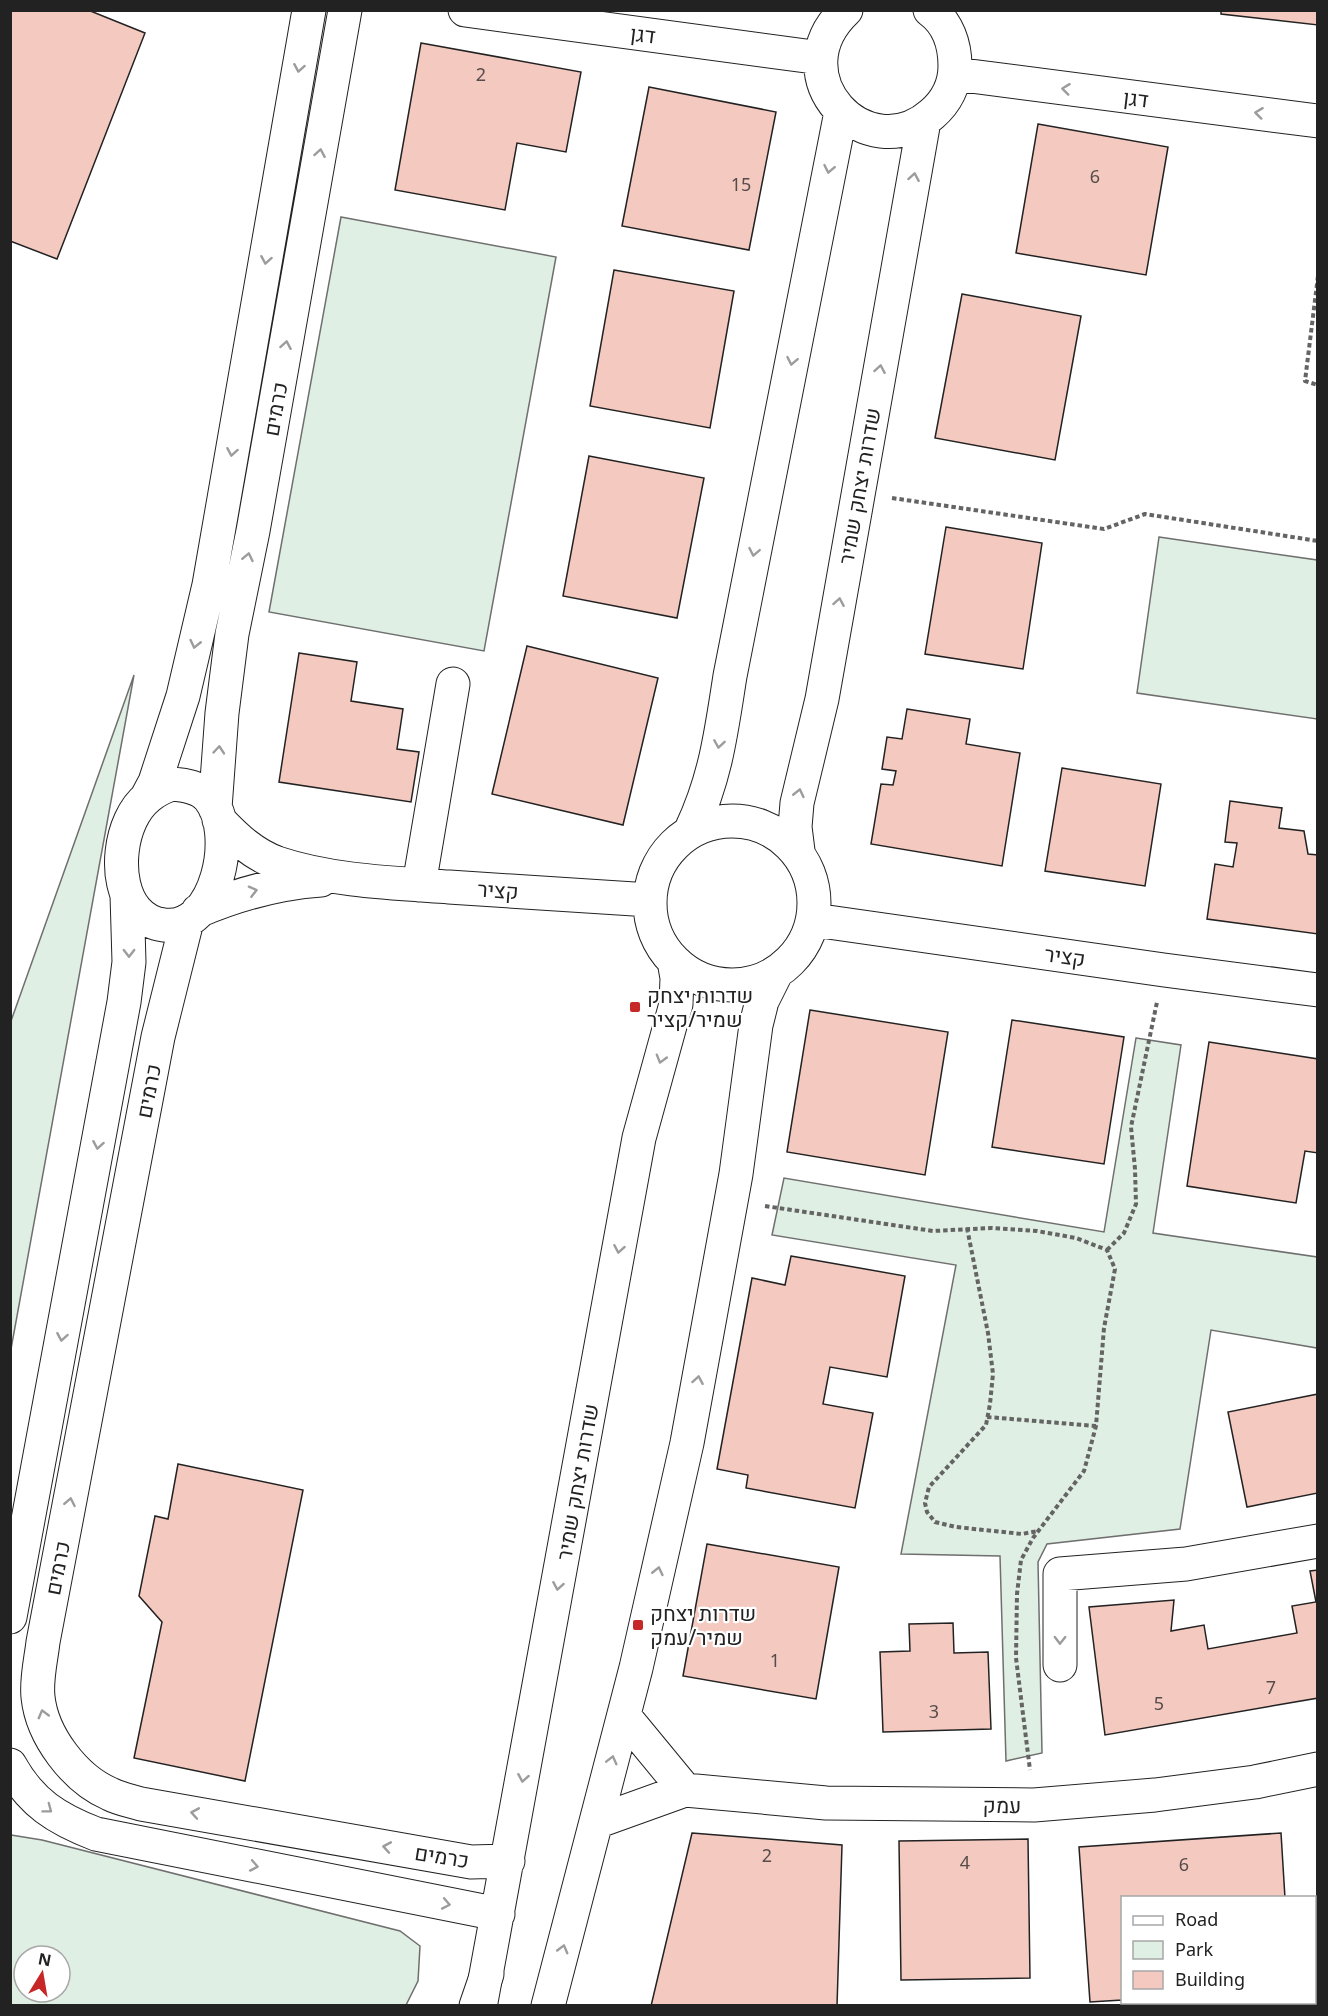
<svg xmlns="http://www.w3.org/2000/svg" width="1328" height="2016" font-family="'Noto Sans',Heebo,sans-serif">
<rect width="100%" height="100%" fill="#fff"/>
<path fill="#e0efe3" stroke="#6f6f6f" stroke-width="1.5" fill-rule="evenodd" d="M341,217L556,257L484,651L269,612Z
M1159,537L1317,560V719L1137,693Z
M134,675L11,1349V1021Z
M1136,1038L1181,1045L1153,1233L1317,1257V1348L1211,1330L1180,1529L1047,1544L1038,1562L1042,1753L1006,1761L1000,1556L901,1554L956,1265L772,1235L784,1178L1104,1232Z
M11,1835L42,1840L400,1931L420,1946L418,1981L406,2005H11ZM24,1956H60V1992H24Z"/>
<path fill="#f3c9c0" stroke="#222" stroke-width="1.5" d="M10,10H88L145,33L57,259L10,241Z
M1221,10H1318V25L1221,14Z
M421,43L581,72L566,152L517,143L505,210L395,190Z
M649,87L776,112L749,250L622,226Z
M1038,124L1168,147L1146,275L1016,253Z
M614,270L734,291L710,428L590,406Z
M962,294L1081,316L1055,460L935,438Z
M589,456L704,478L677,618L563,596Z
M946,527L1042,543L1023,669L925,654Z
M527,646L658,678L623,825L492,794Z
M299,653L357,662L351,701L403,709L397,749L419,752L411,802L279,782Z
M907,709L970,719L966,744L1020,753L1002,866L871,844L881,784L893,785L896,771L882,769L887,737L902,739Z
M1062,768L1161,784L1145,886L1045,871Z
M1230,801L1282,808L1279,828L1304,831L1308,854L1318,855V934L1207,919L1215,864L1233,867L1237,843L1225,842Z
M810,1010L948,1032L925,1175L787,1152Z
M1012,1020L1124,1037L1104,1164L992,1147Z
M1209,1042L1318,1059V1153L1305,1151L1296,1203L1187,1186Z
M791,1256L905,1276L887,1377L830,1367L823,1404L873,1413L855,1508L746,1488L748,1475L717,1469L752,1278L785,1285Z
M1318,1394V1493L1247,1507L1228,1412Z
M178,1464L303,1490L245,1781L134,1758L162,1622L139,1596L155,1516L168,1519Z
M707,1544L839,1567L816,1699L683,1676Z
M1318,1570V1698L1105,1735L1089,1607L1174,1600L1171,1631L1204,1625L1208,1649L1297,1633L1292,1606L1316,1602L1310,1571Z
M953,1623L954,1653L988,1652L991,1729L883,1732L880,1652L910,1651L909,1624Z
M692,1833L842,1845L837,2006H651Z
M1281,1833L1285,1898H1122V2000L1090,2002L1079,1847Z
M1028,1839L1030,1978L901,1980L899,1841Z"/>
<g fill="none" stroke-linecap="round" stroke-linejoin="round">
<g stroke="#222" stroke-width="35">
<path id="minor" d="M465,10L821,58
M846,10C776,76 867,171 932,114C946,102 955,85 955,66C955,45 948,23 930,10
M955,74L1318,121
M172,784C185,785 200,787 209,798C238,832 217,932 164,925C153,924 143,918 136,910C112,882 119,820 148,797C155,791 163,787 172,784Z
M147,797L155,782L183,696L209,585L309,10
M215,808L222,713L232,634L253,531L345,10
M219,820C236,838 253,854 277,863C331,881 392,883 449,887C515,891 582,896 649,900
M650 903a82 82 0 1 1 164 0a82 82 0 1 1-164 0Z
M691,830C716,777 721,733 730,676L841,112
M798,851L795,827L797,803L822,699L924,121
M419,885L453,684
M198,911C238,894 277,883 321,880
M814,920L1164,970L1318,990
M187,921L158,1037L43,1642C41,1660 36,1679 38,1697C42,1736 75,1779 110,1794C120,1799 131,1801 141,1804L471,1862L508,1861
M10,1617L124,1002L129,962L127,895
M1060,1665V1574L1186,1564L1318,1541
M624,1716L685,1790
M10,1765C31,1803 57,1819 96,1834L498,1914
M596,1822L685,1790L826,1803L1034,1805L1155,1795L1255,1782L1318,1769
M481,2002L639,1138L676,1004L677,978L674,961
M548,2006L636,1668L687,1443L736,1174L756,1025L762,1001L776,973"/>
</g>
<g stroke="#222" stroke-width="35">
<path id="major" d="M476,2006L487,1974"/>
</g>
<path stroke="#646464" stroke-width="4" stroke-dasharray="4.5 3" stroke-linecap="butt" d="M1318,276L1305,381L1318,385
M892,498L1104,529L1145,514L1318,541
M765,1206L933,1231L991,1228L1037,1231L1076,1238L1107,1250L1115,1269L1104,1328L1096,1426L1084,1471L1033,1538L1021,1560L1017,1594L1016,1658L1030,1770
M967,1228L988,1333L993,1374L990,1404L986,1425L929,1487L925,1503L927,1512L935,1522L956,1527L1022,1534L1038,1531
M1107,1250L1124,1233L1136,1204L1135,1169L1131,1127L1157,1002
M987,1417L1096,1426"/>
<use href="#minor" stroke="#fff" stroke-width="33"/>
<use href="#major" stroke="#fff" stroke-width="33"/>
</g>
<defs><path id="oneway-chevron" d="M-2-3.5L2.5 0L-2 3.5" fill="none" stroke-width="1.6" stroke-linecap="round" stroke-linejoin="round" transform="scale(1.5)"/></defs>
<g stroke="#9c9c9c">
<use href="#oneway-chevron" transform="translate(299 68) rotate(100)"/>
<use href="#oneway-chevron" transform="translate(1066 89) rotate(-173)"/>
<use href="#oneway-chevron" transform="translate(1259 113) rotate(-173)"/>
<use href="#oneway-chevron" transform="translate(320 153) rotate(-80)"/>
<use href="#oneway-chevron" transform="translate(829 169) rotate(101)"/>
<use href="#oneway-chevron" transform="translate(914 177) rotate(-80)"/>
<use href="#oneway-chevron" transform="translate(266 260) rotate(100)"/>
<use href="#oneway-chevron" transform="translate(286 345) rotate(-80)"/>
<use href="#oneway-chevron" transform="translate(792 361) rotate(101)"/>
<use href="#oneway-chevron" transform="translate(880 369) rotate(-80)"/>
<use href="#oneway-chevron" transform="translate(232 452) rotate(100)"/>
<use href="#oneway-chevron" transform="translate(754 552) rotate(101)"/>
<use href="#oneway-chevron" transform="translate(248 557) rotate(-78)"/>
<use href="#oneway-chevron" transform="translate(839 602) rotate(-80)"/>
<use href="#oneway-chevron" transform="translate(195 644) rotate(103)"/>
<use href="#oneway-chevron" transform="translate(719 744) rotate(99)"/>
<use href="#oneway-chevron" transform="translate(219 750) rotate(-85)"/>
<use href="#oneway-chevron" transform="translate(799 793) rotate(-77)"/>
<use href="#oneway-chevron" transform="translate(253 891) rotate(-14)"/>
<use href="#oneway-chevron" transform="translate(129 953) rotate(90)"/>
<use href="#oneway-chevron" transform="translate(661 1059) rotate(106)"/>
<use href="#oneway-chevron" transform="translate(98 1145) rotate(100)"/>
<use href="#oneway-chevron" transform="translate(619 1249) rotate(100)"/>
<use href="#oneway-chevron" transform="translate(62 1337) rotate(100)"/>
<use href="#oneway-chevron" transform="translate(698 1380) rotate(-80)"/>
<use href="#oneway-chevron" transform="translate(70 1502) rotate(-79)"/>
<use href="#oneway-chevron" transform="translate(658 1571) rotate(-77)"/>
<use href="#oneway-chevron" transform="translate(558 1586) rotate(100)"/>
<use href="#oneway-chevron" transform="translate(1060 1640) rotate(91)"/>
<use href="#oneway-chevron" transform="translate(43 1714) rotate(-105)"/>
<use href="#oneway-chevron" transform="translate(612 1760) rotate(-76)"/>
<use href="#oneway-chevron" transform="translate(523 1778) rotate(100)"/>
<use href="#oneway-chevron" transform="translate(48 1809) rotate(37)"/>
<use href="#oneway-chevron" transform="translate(195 1813) rotate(-170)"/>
<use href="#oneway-chevron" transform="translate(387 1847) rotate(-170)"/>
<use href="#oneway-chevron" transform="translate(254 1866) rotate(11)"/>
<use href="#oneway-chevron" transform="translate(446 1904) rotate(11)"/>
<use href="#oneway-chevron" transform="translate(563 1949) rotate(-75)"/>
</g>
<g fill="#c62828" stroke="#fff" stroke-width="2">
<rect x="629" y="1001" width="12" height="12" rx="3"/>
<rect x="632" y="1619" width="12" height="12" rx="3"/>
</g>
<g text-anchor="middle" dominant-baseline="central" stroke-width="4.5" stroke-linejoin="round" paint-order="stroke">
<g font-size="18" fill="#564c4a">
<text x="481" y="74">2</text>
<text x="1095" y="176">6</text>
<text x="741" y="184">15</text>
<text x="775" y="1660">1</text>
<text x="1271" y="1687">7</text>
<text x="1159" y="1703">5</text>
<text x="934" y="1711">3</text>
<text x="767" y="1855">2</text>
<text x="965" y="1862">4</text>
<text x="1184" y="1864">6</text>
</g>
<g font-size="21" fill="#222" stroke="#fff">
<text transform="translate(643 34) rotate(7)">דגן</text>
<text transform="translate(1136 98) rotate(7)">דגן</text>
<text transform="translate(275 409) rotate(-80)">כרמים</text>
<text transform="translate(859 486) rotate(-80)">שדרות יצחק שמיר</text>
<text transform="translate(498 890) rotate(4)">קציר</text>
<text transform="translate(1065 956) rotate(8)">קציר</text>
<text transform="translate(148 1091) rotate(-79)">כרמים</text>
<text transform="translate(577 1482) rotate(-80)">שדרות יצחק שמיר</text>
<text transform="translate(57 1568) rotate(-79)">כרמים</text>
<text transform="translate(1002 1805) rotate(1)">עמק</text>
<text transform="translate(442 1856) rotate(9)">כרמים</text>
</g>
<g font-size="21" fill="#222" stroke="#fff" text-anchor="start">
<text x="647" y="995">שדרות יצחק<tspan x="647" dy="24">שמיר/קציר</tspan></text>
<text x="650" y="1613">שדרות יצחק<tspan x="650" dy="24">שמיר/עמק</tspan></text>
</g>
</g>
<rect width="1328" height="2016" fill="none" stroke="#222222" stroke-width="24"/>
<rect x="1121" y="1896" width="195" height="108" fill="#ffffff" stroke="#a7a7a7" stroke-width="1.5"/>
<rect x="1133" y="1916" width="30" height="9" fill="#ffffff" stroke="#a7a7a7" stroke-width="1.5"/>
<text x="1175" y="1926" font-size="18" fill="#222222">Road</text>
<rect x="1133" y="1941" width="30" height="18" fill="#e0efe3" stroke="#a7a7a7" stroke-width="1.5"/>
<text x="1175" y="1956" font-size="18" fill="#222222">Park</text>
<rect x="1133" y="1971" width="30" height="18" fill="#f3c9c0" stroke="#a7a7a7" stroke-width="1.5"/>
<text x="1175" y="1986" font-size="18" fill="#222222">Building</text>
<g transform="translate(42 1974) rotate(11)"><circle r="28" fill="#ffffff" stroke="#a7a7a7" stroke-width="1.5"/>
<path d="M0-4.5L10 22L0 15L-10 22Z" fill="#c62828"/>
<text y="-9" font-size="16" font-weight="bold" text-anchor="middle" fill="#222222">N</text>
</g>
</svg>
